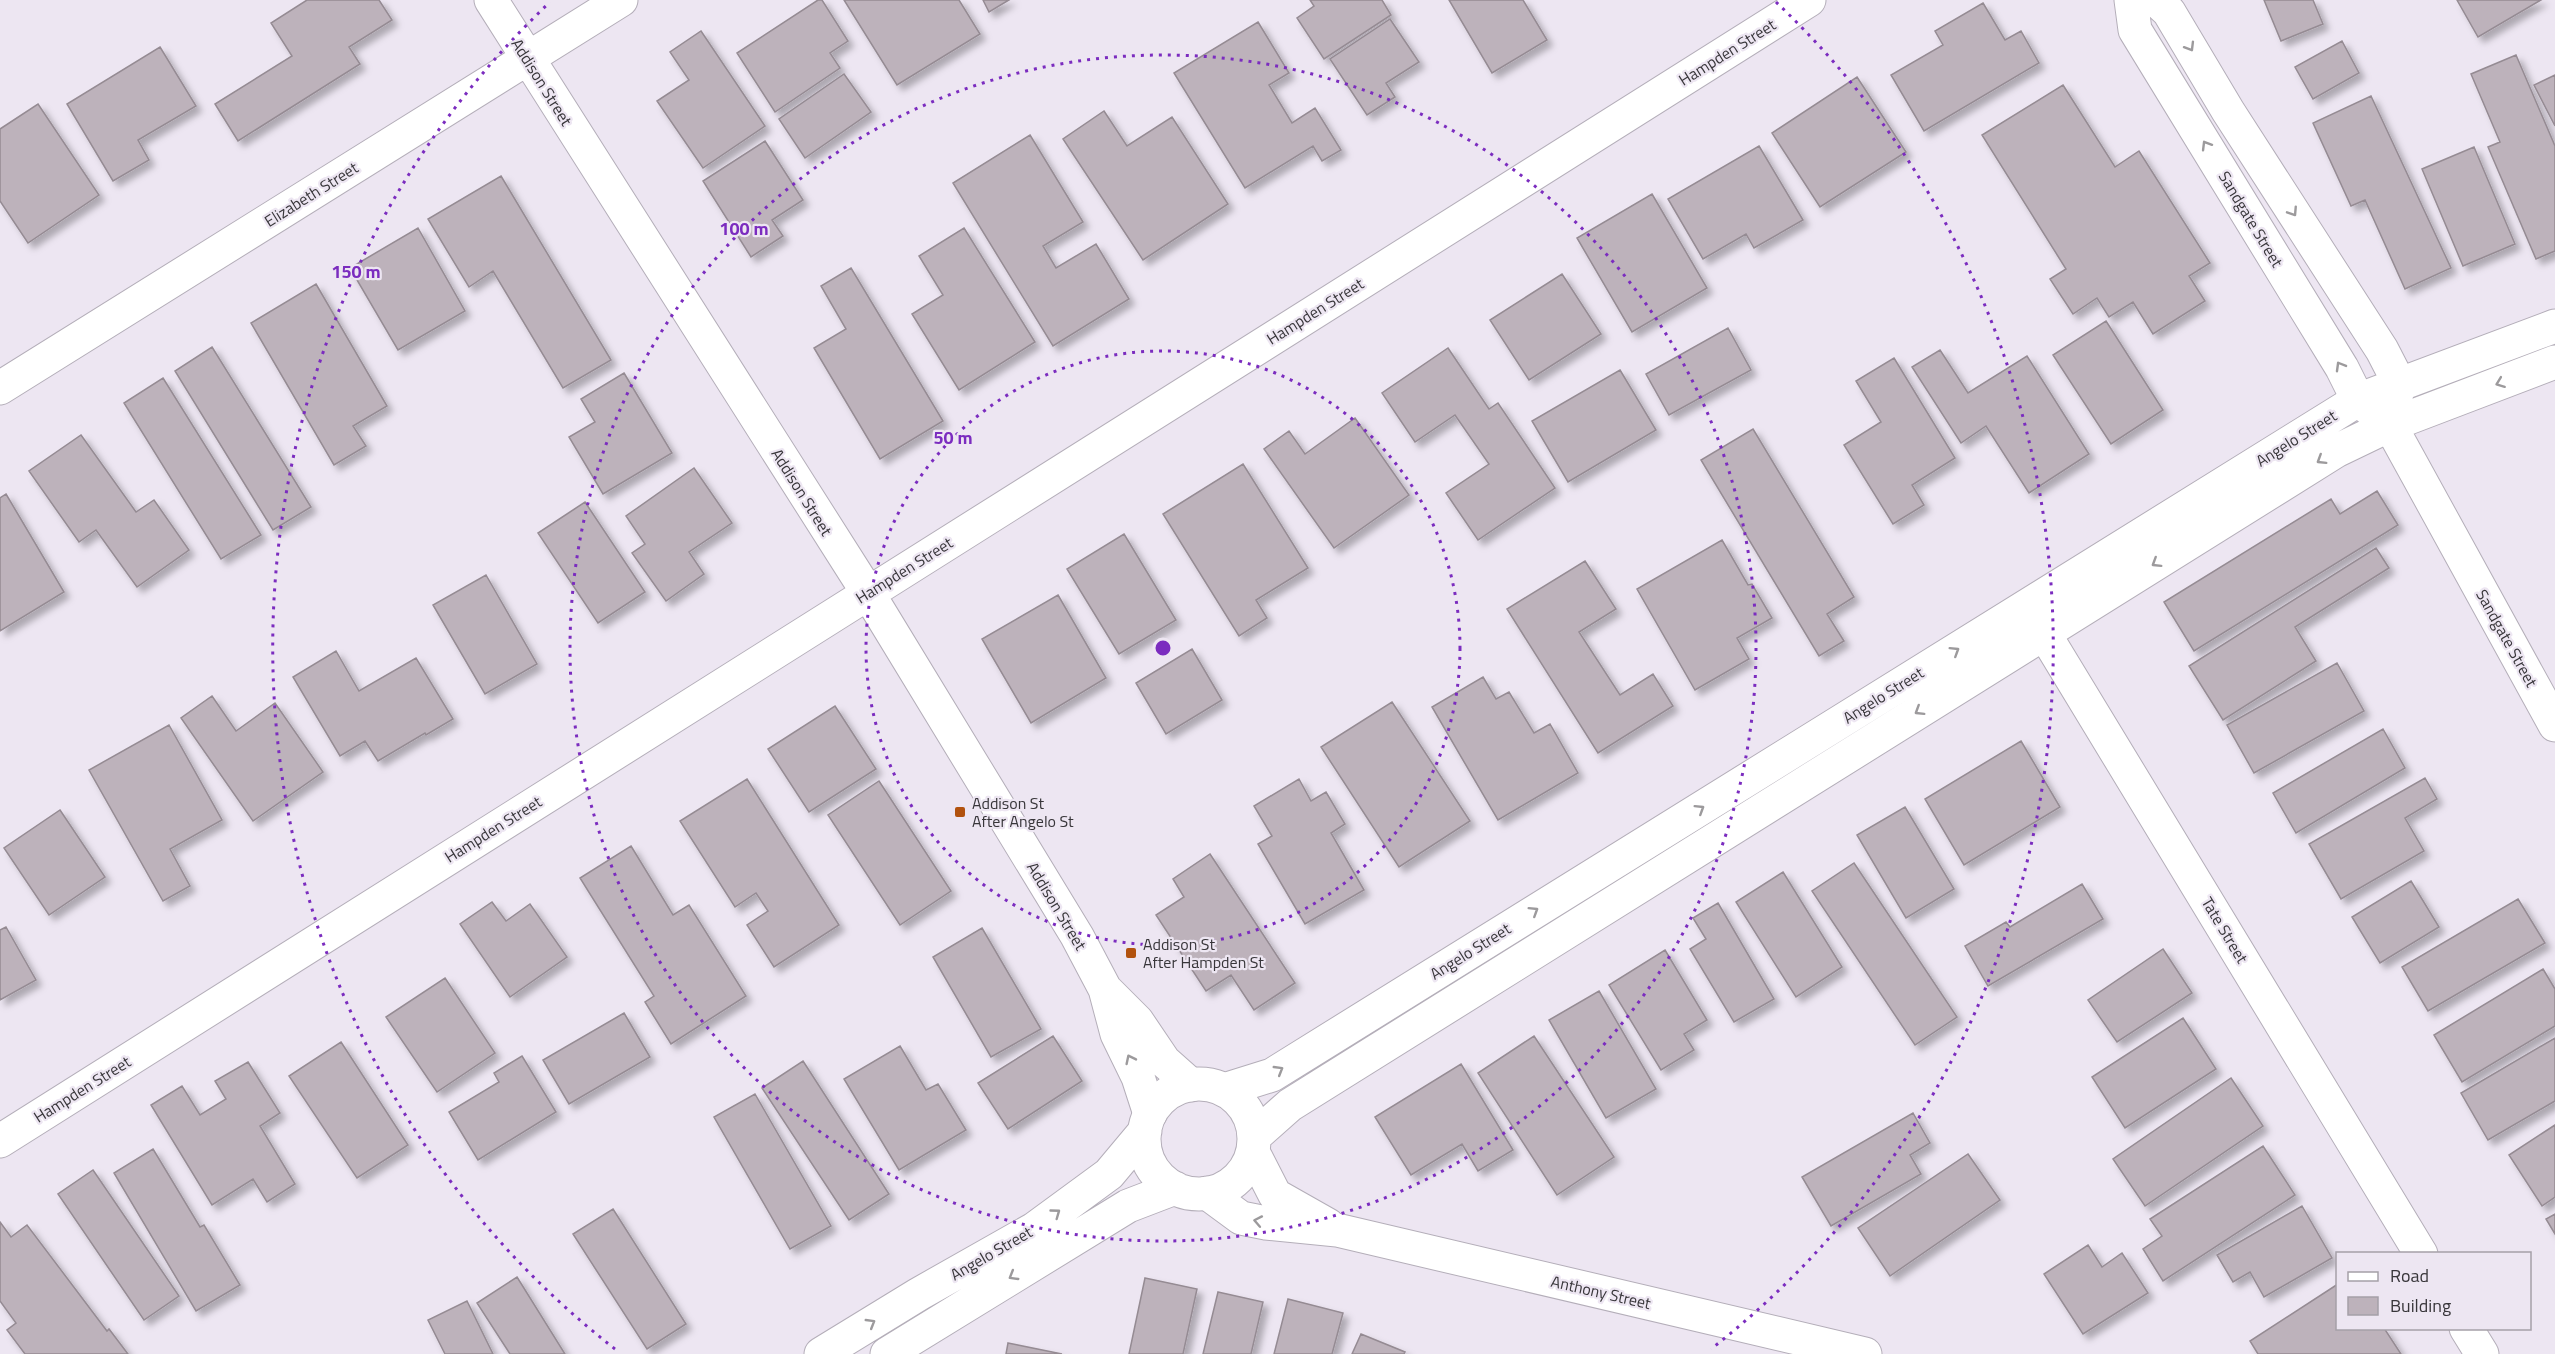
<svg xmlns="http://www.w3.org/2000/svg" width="2555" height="1354" font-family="'Titillium Web',sans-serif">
<defs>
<filter id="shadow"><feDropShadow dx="5.5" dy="5.5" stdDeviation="3" flood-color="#0004"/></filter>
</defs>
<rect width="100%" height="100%" fill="#ede6f2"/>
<path fill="#bdb2bb" stroke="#958b93" stroke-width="1.5" filter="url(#shadow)" d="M307,0H379L392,20L349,47L360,64L238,141L215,104L292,56L271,23Z
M818,0H822L848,41L830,53L840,68L775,112L737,53Z
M844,0H959L980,34L897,85Z
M983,0H1009L989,12Z
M1310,0H1382L1391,15L1324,59L1297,18L1314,6Z
M1449,0H1523L1547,40L1492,73Z
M2264,0H2313L2323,24L2281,41Z
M2457,0H2541L2478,37Z
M1983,3L2005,40L2021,31L2039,63L1924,131L1891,75L1943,45L1935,31Z
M1390,19L1419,62L1386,83L1395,97L1367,115L1330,59Z
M1258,22L1289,73L1269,85L1292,123L1315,108L1341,150L1322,161L1313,146L1245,188L1174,73Z
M701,31L765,126L703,168L657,101L689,80L670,52Z
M2342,41L2359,73L2313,99L2295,67Z
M160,47L196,106L138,140L149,160L113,181L67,104Z
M2516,55L2555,146V251L2536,259L2488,147L2500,142L2471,74Z
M844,74L871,112L805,158L779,119Z
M2555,75V126L2534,85Z
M1857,77L1906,152L1820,207L1772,133Z
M2063,85L2115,167L2139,151L2210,263L2189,276L2205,301L2153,334L2133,302L2109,317L2097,298L2073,314L2050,279L2066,269L1982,135Z
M2371,96L2451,268L2405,289L2365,200L2351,206L2313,123Z
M38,104L99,195L28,243L0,201V129Z
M1104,111L1127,146L1172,117L1228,204L1143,260L1063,139Z
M1030,135L1083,222L1043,246L1056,268L1096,244L1129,299L1053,346L953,183Z
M765,141L803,200L772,220L783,236L751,257L703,181Z
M1759,146L1803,220L1754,248L1746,234L1703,259L1668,199Z
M2474,147L2515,244L2463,266L2422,169Z
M501,176L611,360L563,388L493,271L469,287L428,219Z
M1652,194L1707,288L1632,332L1577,238Z
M418,228L465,311L398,350L350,268Z
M964,228L1035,342L959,390L912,314L943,295L919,256Z
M851,268L943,421L880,459L814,348L846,329L821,286Z
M1562,274L1601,334L1529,380L1490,320Z
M316,284L387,406L353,426L366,446L334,465L251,323Z
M2106,321L2163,410L2111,444L2053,355Z
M1728,328L1751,370L1669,415L1646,374Z
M212,347L311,507L273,530L175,371Z
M1448,348L1489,409L1498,403L1555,488L1478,540L1446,493L1489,464L1455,415L1415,442L1382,393Z
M1940,350L1968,393L2027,356L2089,454L2029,493L1986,426L1961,443L1912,367Z
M1894,358L1955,458L1912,485L1924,505L1893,524L1844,445L1881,422L1856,381Z
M1620,370L1656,430L1568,482L1532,421Z
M624,373L672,453L603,494L569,437L595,422L581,399Z
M163,378L261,535L221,559L124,403Z
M1355,418L1409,495L1334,548L1264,449L1289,431L1305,454Z
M1753,429L1854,597L1827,614L1844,641L1819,656L1701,460Z
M81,435L136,512L154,500L189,550L137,587L96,530L79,542L29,471Z
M1243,464L1308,568L1256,600L1267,618L1239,636L1163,514Z
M694,468L732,523L689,552L704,574L666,601L632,553L645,544L626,516Z
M2377,491L2398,525L2194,651L2164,602L2331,499L2340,514Z
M6,494L64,592L0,631V498Z
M585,502L645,592L598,623L538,533Z
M1124,534L1176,620L1119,654L1067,569Z
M1722,540L1748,585L1752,584L1772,618L1737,638L1749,659L1695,690L1637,589Z
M2376,548L2389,568L2295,627L2316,661L2223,720L2189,666Z
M1585,561L1616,609L1579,632L1620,695L1653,674L1673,706L1598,753L1507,609Z
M486,575L537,664L485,694L433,605Z
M1058,595L1106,678L1031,723L982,639Z
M1192,649L1222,700L1166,734L1136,683Z
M336,651L359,691L416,658L453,719L426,735L425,733L378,761L365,741L340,756L293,677Z
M2337,663L2364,711L2254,773L2227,725Z
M1483,677L1496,699L1509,692L1534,733L1550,724L1578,773L1498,820L1432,707Z
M212,696L236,731L275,703L323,772L253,821L181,718Z
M1392,702L1470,821L1399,867L1321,747Z
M835,706L876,769L809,812L768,749Z
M169,725L222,820L170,849L190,886L163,901L89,770Z
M2383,729L2405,768L2296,833L2273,793Z
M2021,741L2060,807L1964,865L1925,799Z
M2425,778L2437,799L2405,818L2424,851L2341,899L2309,844Z
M747,779L839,925L774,967L747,925L768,911L756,893L735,907L680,821Z
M1299,779L1311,801L1326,792L1345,824L1331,833L1364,890L1305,924L1258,844L1272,836L1254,806Z
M879,781L951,891L900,925L828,815Z
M1905,807L1954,889L1906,918L1857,835Z
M60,810L105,877L49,915L4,848Z
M631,846L673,915L689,905L746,996L671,1044L645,1002L654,996L580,878Z
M1210,854L1295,983L1254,1010L1231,975L1206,991L1156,915L1184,897L1173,879Z
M1854,863L1957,1017L1915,1045L1812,891Z
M1783,872L1842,967L1796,997L1736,902Z
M2411,881L2439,927L2380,963L2352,917Z
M2082,884L2103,919L1988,986L1965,946L2006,922L2010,927Z
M2518,899L2545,943L2428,1011L2402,967Z
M492,902L506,921L530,904L567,957L510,997L460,924Z
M1718,903L1774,999L1734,1022L1690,949L1706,939L1693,918Z
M6,927L36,980L0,1000V930Z
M982,928L1041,1029L991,1057L933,957Z
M2163,949L2192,993L2117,1042L2088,1000Z
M1665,950L1707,1020L1684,1034L1694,1050L1661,1070L1609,985Z
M2543,969L2555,989V1026L2462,1082L2434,1035Z
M445,978L495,1053L437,1092L386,1017Z
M1599,991L1656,1089L1606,1118L1549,1020Z
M624,1013L650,1057L569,1104L543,1060Z
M2183,1018L2216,1069L2125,1128L2092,1077Z
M1053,1036L1082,1081L1008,1129L978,1083Z
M1534,1036L1614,1157L1557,1195L1478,1073Z
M2555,1038V1101L2488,1140L2461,1093Z
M341,1042L408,1145L357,1178L289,1076Z
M900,1046L926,1090L938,1084L966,1130L899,1170L844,1079Z
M522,1056L556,1112L478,1160L449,1112L499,1082L494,1073Z
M803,1061L889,1194L849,1220L762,1088Z
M248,1062L280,1113L260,1126L295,1184L267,1202L253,1179L212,1205L151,1105L182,1086L200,1115L226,1099L215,1081Z
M1461,1064L1513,1150L1478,1171L1462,1144L1411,1175L1375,1117Z
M2231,1078L2263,1126L2145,1206L2113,1159Z
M755,1094L831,1226L790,1249L714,1117Z
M1913,1113L1930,1143L1910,1155L1921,1174L1831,1226L1802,1177Z
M2555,1125V1197L2542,1206L2509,1155Z
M2263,1146L2295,1195L2163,1281L2143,1249L2162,1236L2150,1219Z
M153,1149L200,1227L204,1225L240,1285L196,1311L114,1173Z
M1968,1154L2000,1200L1890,1276L1858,1228Z
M93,1170L179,1296L144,1320L58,1194Z
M2302,1206L2332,1258L2264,1297L2250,1272L2233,1282L2217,1255Z
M613,1209L686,1324L647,1349L573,1234Z
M2555,1214V1234L2546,1219Z
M0,1222L11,1237L27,1225L107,1331L109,1329L128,1354H25L7,1330L16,1323L0,1301Z
M2088,1245L2102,1267L2122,1253L2148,1293L2083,1334L2044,1274Z
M517,1277L565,1354H510L477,1303Z
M1145,1278L1197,1289L1183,1354H1129Z
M2338,1284V1328H2384L2401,1354H2258L2250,1341Z
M1218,1292L1263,1302L1251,1354H1203Z
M1288,1299L1343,1313L1332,1354H1274Z
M467,1301L493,1354H445L428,1320Z
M1361,1334L1405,1352L1404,1354H1352Z
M1008,1343L1062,1354H1006Z"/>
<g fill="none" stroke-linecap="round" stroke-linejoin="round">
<g stroke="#b4aeb9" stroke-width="35">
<path id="minor" d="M491,0L868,593L1077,936L1105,989L1117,1034L1138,1077L1150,1114
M2131,0L2135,30L2342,368L2358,400L2390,425L2555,725
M2156,0L2169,12L2228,111L2382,350L2399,383L2393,412
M0,388L621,0
M2030,610L2421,1254
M1107,991L1137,1021L1164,1061L1191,1085
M0,1141L1809,0
M1253,1152L1275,1195L1328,1225
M1207,1193L1241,1218L1266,1223L1337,1230L1865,1354
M2466,1328L2482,1354"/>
</g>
<g stroke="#b4aeb9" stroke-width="35">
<path id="tertiary" d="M1144 1139a55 55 0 1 1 110 0a55 55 0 1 1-110 0Z
M1224,1090L1272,1075L2358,400L2555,326
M1255,1136L1290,1105L2336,451L2390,425L2555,362
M821,1354L919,1294L1034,1229L1109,1174L1145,1131
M887,1354L1128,1206L1175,1188"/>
</g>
<use href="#minor" stroke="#fff" stroke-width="33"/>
<use href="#tertiary" stroke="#fff" stroke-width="33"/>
</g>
<defs><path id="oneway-chevron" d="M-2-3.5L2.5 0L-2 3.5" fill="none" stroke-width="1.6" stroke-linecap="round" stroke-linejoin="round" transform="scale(1.5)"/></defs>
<g stroke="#9c9a9c">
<use href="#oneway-chevron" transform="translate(2190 47) rotate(59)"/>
<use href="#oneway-chevron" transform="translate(2206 145) rotate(-121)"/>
<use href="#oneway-chevron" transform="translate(2293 212) rotate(57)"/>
<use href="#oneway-chevron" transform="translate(2340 366) rotate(-120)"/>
<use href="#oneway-chevron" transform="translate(2500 383) rotate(159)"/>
<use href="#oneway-chevron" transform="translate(2321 460) rotate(148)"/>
<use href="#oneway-chevron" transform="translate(2156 563) rotate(148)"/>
<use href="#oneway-chevron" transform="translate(1955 651) rotate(-32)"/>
<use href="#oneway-chevron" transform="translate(1919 711) rotate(148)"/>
<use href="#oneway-chevron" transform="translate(1700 809) rotate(-32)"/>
<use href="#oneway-chevron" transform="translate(1534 911) rotate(-32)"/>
<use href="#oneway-chevron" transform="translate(1130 1059) rotate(-116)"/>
<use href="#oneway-chevron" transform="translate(1279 1070) rotate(-31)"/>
<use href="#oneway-chevron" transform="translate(1056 1213) rotate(-36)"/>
<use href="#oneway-chevron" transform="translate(1258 1221) rotate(-169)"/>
<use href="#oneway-chevron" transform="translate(1013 1276) rotate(149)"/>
<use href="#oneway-chevron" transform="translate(871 1323) rotate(-31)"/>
</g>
<g fill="none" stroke="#7b2cbf" stroke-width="3" stroke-dasharray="3 6">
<circle cx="1163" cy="648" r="297"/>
<circle cx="1163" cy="648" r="593"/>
<path d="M615 1349A890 890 0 0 1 550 2M1776 2A890 890 0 0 1 1711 1349"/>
</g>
<g fill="#b2520e" stroke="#ede6f2" stroke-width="2">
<rect x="954" y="806" width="12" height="12" rx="3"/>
<rect x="1125" y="947" width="12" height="12" rx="3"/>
</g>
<g text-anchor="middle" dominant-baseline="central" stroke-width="4.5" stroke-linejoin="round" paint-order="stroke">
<g font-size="16" fill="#38363a" stroke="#ede6f2">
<text transform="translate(1727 52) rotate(-32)">Hampden Street</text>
<text transform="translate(542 82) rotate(58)">Addison Street</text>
<text transform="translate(311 194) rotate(-32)">Elizabeth Street</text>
<text transform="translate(2251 219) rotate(59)">Sandgate Street</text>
<text transform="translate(1315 311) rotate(-32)">Hampden Street</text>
<text transform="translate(2296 438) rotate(-32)">Angelo Street</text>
<text transform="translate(802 492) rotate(58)">Addison Street</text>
<text transform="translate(904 570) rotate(-32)">Hampden Street</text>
<text transform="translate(2507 638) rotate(61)">Sandgate Street</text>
<text transform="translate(1883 695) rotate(-32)">Angelo Street</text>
<text transform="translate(493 829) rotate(-32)">Hampden Street</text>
<text transform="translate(1057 906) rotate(59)">Addison Street</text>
<text transform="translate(2225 930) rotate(59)">Tate Street</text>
<text transform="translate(1470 951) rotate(-32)">Angelo Street</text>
<text transform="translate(82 1089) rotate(-32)">Hampden Street</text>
<text transform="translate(991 1253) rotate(-30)">Angelo Street</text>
<text transform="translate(1601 1292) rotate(13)">Anthony Street</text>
</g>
<g font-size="16" fill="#38363a" stroke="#ede6f2" text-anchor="start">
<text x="972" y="803">Addison St<tspan x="972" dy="18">After Angelo St</tspan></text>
<text x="1143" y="944">Addison St<tspan x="1143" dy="18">After Hampden St</tspan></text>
</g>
</g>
<circle cx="1163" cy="648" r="9" fill="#7b2cbf" stroke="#ede6f2" stroke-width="3"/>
<g font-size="18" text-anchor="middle" font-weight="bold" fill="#7b2cbf" stroke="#ede6f2" stroke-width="4.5" stroke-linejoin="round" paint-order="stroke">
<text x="744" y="235">100 m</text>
<text x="356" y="278">150 m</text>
<text x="953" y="444">50 m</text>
</g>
<rect x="2336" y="1252" width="195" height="78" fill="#ede6f2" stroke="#a5a0a8" stroke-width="1.5"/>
<rect x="2348" y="1272" width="30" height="9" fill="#ffffff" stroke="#a5a0a8" stroke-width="1.5"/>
<text x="2390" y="1282" font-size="18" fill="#38363a">Road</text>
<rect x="2348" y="1297" width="30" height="18" fill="#bdb2bb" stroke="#a5a0a8" stroke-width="1.5"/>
<text x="2390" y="1312" font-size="18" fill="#38363a">Building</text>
</svg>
